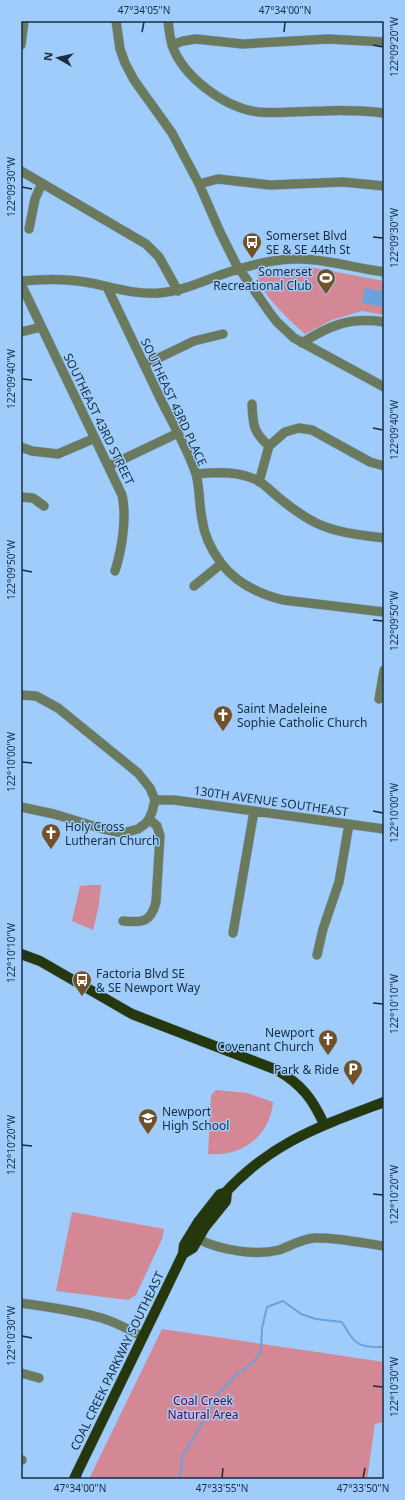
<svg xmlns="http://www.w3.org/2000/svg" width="405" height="1500" font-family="'Noto Sans',sans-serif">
<rect width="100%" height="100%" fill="#9fccfa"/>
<path fill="#d48794" d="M309,267L384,281V315L362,311L332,320L305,334C291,321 257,292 257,272L274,269Z
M90,885H101L99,905L93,930L72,921L80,886Z
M216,1090L247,1093L273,1102C270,1136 242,1157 208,1154L211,1095Z
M72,1212L164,1229L162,1239L136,1295L128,1300L56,1291Z
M162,1329L384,1362L382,1383H384V1422L375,1424L367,1479H89Z"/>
<path fill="#6aa3db" d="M365,288L384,291V307L362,303Z"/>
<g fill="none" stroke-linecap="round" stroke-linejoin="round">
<path stroke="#6aa3db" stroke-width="2" d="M177,1479L179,1478L182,1468V1457L200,1427L217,1395L236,1375L255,1361L261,1350L262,1328L267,1307L283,1301L301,1314L316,1319L342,1322C355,1344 357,1348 384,1347"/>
<g stroke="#81a9d2" stroke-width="10">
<path id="minor" d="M116,21L120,49L125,63L134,80L172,133L199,184L220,232L236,264L270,313L277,322L294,338L384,387
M168,21C169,29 170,38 172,45C183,77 225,108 258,112C280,114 301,111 323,111C343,110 364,111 384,113
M21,45L24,21
M172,45L183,41L196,39L243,44L328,39L384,42
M21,171L146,244L159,257L178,291
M199,184L218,179L270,185L343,182L384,186
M29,229L35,199L42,183
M21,281C42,279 63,278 85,282C110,286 133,295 159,293C185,291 207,279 232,271C245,267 259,263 273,261C312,254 346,267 384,272
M21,284L122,495C127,517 122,549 115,571
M107,287C125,325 143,362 161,400C172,422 188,450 196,474C200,489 199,505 202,519C204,535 212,551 221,563C236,583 259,594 283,600L384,612
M21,332L41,327
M302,343C330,325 350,317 384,322
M144,365L194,341L223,334
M252,404C253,425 253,432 269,446
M21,447L32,451L58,454L95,438
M109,466L178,433
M196,474C217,472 239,471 259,481C265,485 272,492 278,497C289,506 302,516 316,523C337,533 361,535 384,538
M259,482L269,446L285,432L299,428L312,430L370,462L384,466
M21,497L33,498L44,506
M194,586L221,564
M21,695L36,696L58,708L138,773L150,788L155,800L152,812L149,819L145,824L138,829L123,833L103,829L54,814L21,807
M379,699L384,670
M155,800H174L384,829
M123,921C143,923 151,922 156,902L160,836L157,826L149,819
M233,933L254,811
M317,955L323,929L339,882L349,824
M198,1239C220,1250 255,1256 279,1250C291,1246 301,1239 314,1238C336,1237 362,1243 384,1246
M21,1303C47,1307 73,1310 98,1317C114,1321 128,1329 143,1337
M21,1373L39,1378
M21,1460H22"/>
</g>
<g stroke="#81a9d2" stroke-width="11">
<path id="major" d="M21,954L40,961L132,1014L277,1070C302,1085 312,1098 324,1124
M222,1196C271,1142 318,1127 384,1102
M183,1254L193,1248L205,1227L226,1201L227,1192
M74,1479L183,1254L184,1245L198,1222L220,1194L227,1192"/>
</g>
<use href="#minor" stroke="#6b795c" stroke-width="9"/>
<use href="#major" stroke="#25370c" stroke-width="10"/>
</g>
<path fill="none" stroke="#162d43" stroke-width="1.5" d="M142,32L144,22M284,32L285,22M373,45L383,47M22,187L32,189M373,237L383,238M22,379L32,380M373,428L383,430M22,570L32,572M373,620L383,621M22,762L32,763M373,811L383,813M22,953L32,955M373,1003L383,1004M22,1145L32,1146M373,1194L383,1195M22,1336L32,1338M373,1386L383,1387M80,1478L82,1468M222,1478L223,1468M363,1478L365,1468"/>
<defs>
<g id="bus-pin" transform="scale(1)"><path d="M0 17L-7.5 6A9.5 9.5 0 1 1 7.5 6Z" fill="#735128" stroke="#9fccfa"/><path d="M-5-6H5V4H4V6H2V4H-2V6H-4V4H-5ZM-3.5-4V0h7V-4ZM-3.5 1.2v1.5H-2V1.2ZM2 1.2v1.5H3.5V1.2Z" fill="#fff"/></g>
<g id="stadium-pin" transform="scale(1)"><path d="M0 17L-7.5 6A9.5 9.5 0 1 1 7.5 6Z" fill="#735128" stroke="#9fccfa"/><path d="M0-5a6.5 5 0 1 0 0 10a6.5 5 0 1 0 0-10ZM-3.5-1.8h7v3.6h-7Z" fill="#fff"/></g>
<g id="church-pin" transform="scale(1)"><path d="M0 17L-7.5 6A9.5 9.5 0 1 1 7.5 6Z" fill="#735128" stroke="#9fccfa"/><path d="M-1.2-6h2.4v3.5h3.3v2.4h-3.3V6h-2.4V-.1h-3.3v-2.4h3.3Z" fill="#fff"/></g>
<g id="parking-pin" transform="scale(1)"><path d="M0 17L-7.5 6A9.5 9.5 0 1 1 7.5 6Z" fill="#735128" stroke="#9fccfa"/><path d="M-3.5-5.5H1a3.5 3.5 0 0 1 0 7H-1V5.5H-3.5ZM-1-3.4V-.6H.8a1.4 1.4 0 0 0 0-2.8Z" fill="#fff"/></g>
<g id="school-pin" transform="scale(1)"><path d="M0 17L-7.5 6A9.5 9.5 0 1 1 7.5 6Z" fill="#735128" stroke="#9fccfa"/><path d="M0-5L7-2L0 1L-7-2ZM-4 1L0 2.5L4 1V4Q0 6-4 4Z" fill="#fff"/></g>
</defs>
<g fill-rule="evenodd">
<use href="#bus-pin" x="252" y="242"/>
<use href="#stadium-pin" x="326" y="278"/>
<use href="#church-pin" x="223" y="715"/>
<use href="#church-pin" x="51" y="833"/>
<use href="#bus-pin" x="82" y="980"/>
<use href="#church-pin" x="328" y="1039"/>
<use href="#parking-pin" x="353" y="1069"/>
<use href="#school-pin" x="148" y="1118"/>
</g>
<g text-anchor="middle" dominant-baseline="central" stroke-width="3" stroke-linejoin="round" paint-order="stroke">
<g font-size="12" fill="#162d43" stroke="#9fccfa" text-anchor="start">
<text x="266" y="235">Somerset Blvd<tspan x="266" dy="14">SE &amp; SE 44th St</tspan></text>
<text x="312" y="271" text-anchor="end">Somerset<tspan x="312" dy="14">Recreational Club</tspan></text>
<text x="237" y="708">Saint Madeleine<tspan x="237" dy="14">Sophie Catholic Church</tspan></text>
<text x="65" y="826">Holy Cross<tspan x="65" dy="14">Lutheran Church</tspan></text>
<text x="96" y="973">Factoria Blvd SE<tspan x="96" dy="14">&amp; SE Newport Way</tspan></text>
<text x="314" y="1032" text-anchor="end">Newport<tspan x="314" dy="14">Covenant Church</tspan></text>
<text x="339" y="1069" text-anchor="end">Park &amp; Ride</text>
<text x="162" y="1111">Newport<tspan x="162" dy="14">High School</tspan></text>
</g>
<g font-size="12" fill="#162d43" stroke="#9fccfa">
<text transform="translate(174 402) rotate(65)">SOUTHEAST 43RD PLACE</text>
<text transform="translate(99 419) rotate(64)">SOUTHEAST 43RD STREET</text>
<text transform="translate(271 801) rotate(8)">130TH AVENUE SOUTHEAST</text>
<text transform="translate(117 1361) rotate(-64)">COAL CREEK PARKWAY SOUTHEAST</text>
</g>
<g font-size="12" fill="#6a0329" stroke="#9fccfa">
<text x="203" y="1400">Coal Creek<tspan x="203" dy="14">Natural Area</tspan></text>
</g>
</g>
<rect width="405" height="1500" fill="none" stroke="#9fccfa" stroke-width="44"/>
<g transform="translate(58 58) rotate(278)" stroke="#9fccfa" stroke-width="3" paint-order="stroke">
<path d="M0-3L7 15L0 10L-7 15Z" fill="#162d43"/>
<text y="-6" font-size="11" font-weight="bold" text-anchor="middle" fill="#162d43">N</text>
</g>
<rect x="22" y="22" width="361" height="1456" fill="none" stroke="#162d43" stroke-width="1.5"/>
<g font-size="10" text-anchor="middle" fill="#162d43">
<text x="144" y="14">47°34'05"N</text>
<text x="285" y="14">47°34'00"N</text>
<text transform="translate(394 47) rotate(-90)" y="4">122°09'20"W</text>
<text transform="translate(11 187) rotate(-90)" y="4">122°09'30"W</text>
<text transform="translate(394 238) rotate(-90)" y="4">122°09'30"W</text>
<text transform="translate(11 379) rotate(-90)" y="4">122°09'40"W</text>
<text transform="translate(394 430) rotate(-90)" y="4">122°09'40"W</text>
<text transform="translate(11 570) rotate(-90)" y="4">122°09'50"W</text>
<text transform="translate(394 621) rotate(-90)" y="4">122°09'50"W</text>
<text transform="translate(11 762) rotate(-90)" y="4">122°10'00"W</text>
<text transform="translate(394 813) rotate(-90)" y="4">122°10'00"W</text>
<text transform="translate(11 953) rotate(-90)" y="4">122°10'10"W</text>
<text transform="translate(394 1004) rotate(-90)" y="4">122°10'10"W</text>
<text transform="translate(11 1145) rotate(-90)" y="4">122°10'20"W</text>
<text transform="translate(394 1195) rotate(-90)" y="4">122°10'20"W</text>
<text transform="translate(11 1336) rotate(-90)" y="4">122°10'30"W</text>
<text transform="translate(394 1387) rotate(-90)" y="4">122°10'30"W</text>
<text x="80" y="1492">47°34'00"N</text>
<text x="222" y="1492">47°33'55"N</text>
<text x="363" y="1492">47°33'50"N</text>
</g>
</svg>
